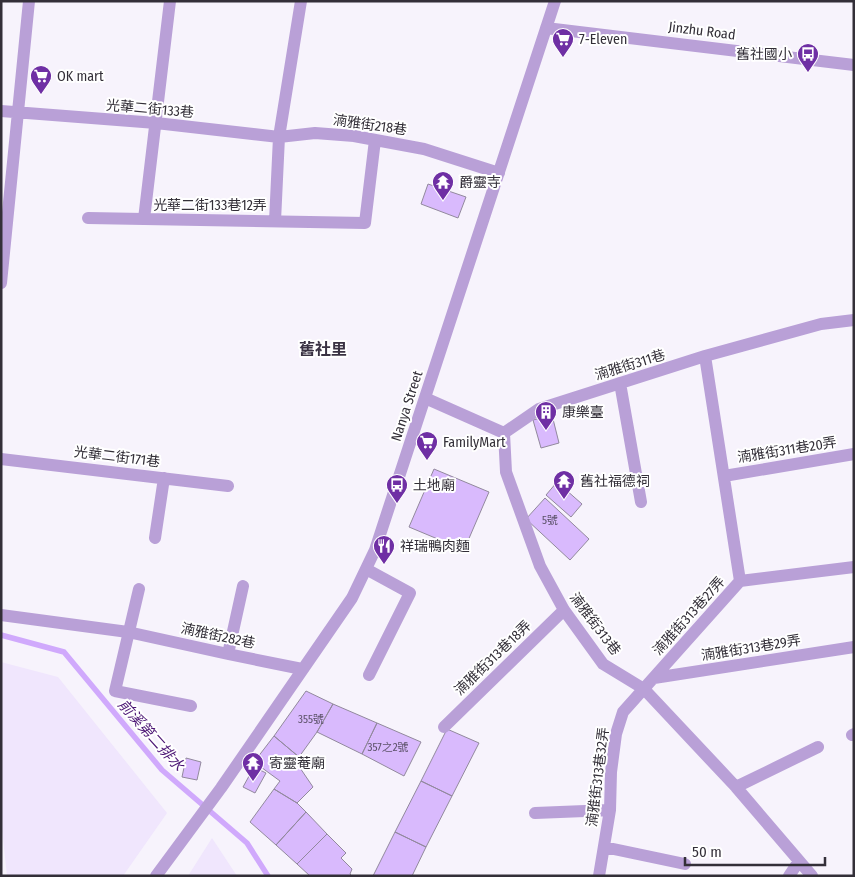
<svg xmlns="http://www.w3.org/2000/svg" width="855" height="877" font-family="'Fira Sans Condensed','Noto Sans TC',sans-serif">
<rect width="100%" height="100%" fill="#f7f3fc"/>
<path fill="#f0e6fd" d="M1,662L58,677L167,813L123,876H7L1,820Z
M212,838L237,876H188Z"/>
<g fill="none" stroke-linecap="round" stroke-linejoin="round">
<path stroke="#d0a9fc" stroke-width="5.5" d="M1,635L64,652L162,770L247,843L268,876"/>
</g>
<path fill="#d9bafd" stroke="#92899d" d="M428,184L466,197L458,218L421,204Z
M552,415L559,443L541,448L533,420Z
M434,469L489,492L464,550L409,527Z
M564.5 481a4.5 4.5 0 1 1 9 0a4.5 4.5 0 1 1-9 0Z
M557,482L582,504L571,517L546,495Z
M545,498L589,539L570,560L526,519Z
M306,691L333,704L317,732L299,757L274,736Z
M333,704L377,723L362,754L317,732Z
M377,723L421,742L404,776L362,754Z
M447,729L479,743L452,796L421,781Z
M274,736L299,757L296,762L313,787L297,803L274,789L280,781L254,762Z
M186,758L201,762L197,780L182,777Z
M254,767L266,773L255,793L243,787Z
M421,781L452,796L426,847L395,832Z
M274,789L297,803L306,812L276,845L250,822Z
M306,812L327,834L297,864L276,845Z
M395,832L426,847L412,876H373Z
M327,834L346,853L341,858L352,869L350,874L352,876H310L297,864Z"/>
<g fill="none" stroke-linecap="round" stroke-linejoin="round">
<path stroke="#b9a0d7" stroke-width="12" d="M546,28L854,65
M1,111L156,123L279,137L315,133L354,136L424,149L499,173
M88,218L365,223L375,140
M144,219L170,1
M275,221L279,137L301,1
M1,283L29,1
M705,356L740,581
M620,383L641,502
M425,398L504,433
M504,433L506,472L540,566L564,610L603,664L644,689L736,787L812,876
M504,433L539,409L705,356L821,324L854,320
M1,459L228,486
M724,476L854,454
M155,538L164,478
M366,569L410,593L369,675
M139,589L115,691L191,706
M1,615L128,632L228,654L302,669
M228,654L243,586
M654,678L854,647
M444,727L564,610
M852,735L854,734
M736,787L818,747
M535,813L610,810
M604,847L685,864
M156,876L221,788L352,598L375,550L555,1
M599,876L610,810L611,772L616,734L623,712L740,581L854,567
M789,876L799,861"/>
</g>
<defs>
<g id="supermarket-pin" transform="scale(1.125)"><path d="M0 17L-7.5 6A9.5 9.5 0 1 1 7.5 6Z" fill="#6f2fa4" stroke="#fff"/><path d="M-6-5.5h2.5l.6 2H6L4.5 2H-2.5L-4.4-4H-6ZM-1.5 3.2a1.3 1.3 0 1 0 .1 0ZM3 3.2a1.3 1.3 0 1 0 .1 0Z" fill="#fff"/></g>
<g id="bus-pin" transform="scale(1.125)"><path d="M0 17L-7.5 6A9.5 9.5 0 1 1 7.5 6Z" fill="#6f2fa4" stroke="#fff"/><path d="M-5-6H5V4H4V6H2V4H-2V6H-4V4H-5ZM-3.5-4V0h7V-4ZM-3.5 1.2v1.5H-2V1.2ZM2 1.2v1.5H3.5V1.2Z" fill="#fff"/></g>
<g id="temple-pin" transform="scale(1.125)"><path d="M0 17L-7.5 6A9.5 9.5 0 1 1 7.5 6Z" fill="#6f2fa4" stroke="#fff"/><path d="M0-6L5-2H3V0L6.5 2.5H4V6H1.5V3h-3V6H-4V2.5H-6.5L-3 0V-2H-5Z" fill="#fff"/></g>
<g id="building-pin" transform="scale(1.125)"><path d="M0 17L-7.5 6A9.5 9.5 0 1 1 7.5 6Z" fill="#6f2fa4" stroke="#fff"/><path d="M-4-6H4V6H1V3H-1V6H-4ZM-2.5-4.3h1.7v1.8h-1.7ZM.8-4.3h1.7v1.8H.8ZM-2.5-1h1.7V.8h-1.7ZM.8-1h1.7V.8H.8Z" fill="#fff"/></g>
<g id="restaurant-pin" transform="scale(1.125)"><path d="M0 17L-7.5 6A9.5 9.5 0 1 1 7.5 6Z" fill="#6f2fa4" stroke="#fff"/><path d="M-5-6h1v4h1v-4h1v4h1v-4h1v5L-1.5 .5V6h-2V.5L-5-1ZM5-6V6H3V1.5H1.5Q1.5-4 5-6Z" fill="#fff"/></g>
</defs>
<g fill-rule="evenodd">
<use href="#supermarket-pin" x="563" y="39"/>
<use href="#bus-pin" x="808" y="54"/>
<use href="#supermarket-pin" x="41" y="76"/>
<use href="#temple-pin" x="443" y="182"/>
<use href="#building-pin" x="546" y="412"/>
<use href="#supermarket-pin" x="427" y="442"/>
<use href="#temple-pin" x="564" y="481"/>
<use href="#bus-pin" x="397" y="485"/>
<use href="#restaurant-pin" x="384" y="546"/>
<use href="#temple-pin" x="253" y="763"/>
</g>
<g text-anchor="middle" dominant-baseline="central" stroke-width="4" stroke-linejoin="round" paint-order="stroke">
<g font-size="11" fill="#5c5269">
<text x="550" y="520">5號</text>
<text x="311" y="719">355號</text>
<text x="388" y="747">357之2號</text>
</g>
<g font-size="14" fill="#332f38" stroke="#fff">
<text transform="translate(702 31) rotate(7)">Jinzhu Road</text>
<text transform="translate(150 109) rotate(5)">光華二街133巷</text>
<text transform="translate(370 125) rotate(8)">湳雅街218巷</text>
<text x="210" y="205">光華二街133巷12弄</text>
<text transform="translate(630 365) rotate(-17)">湳雅街311巷</text>
<text transform="translate(407 406) rotate(-72)">Nanya Street</text>
<text transform="translate(787 450) rotate(-9)">湳雅街311巷20弄</text>
<text transform="translate(117 457) rotate(7)">光華二街171巷</text>
<text transform="translate(689 616) rotate(-48)">湳雅街313巷27弄</text>
<text transform="translate(595 624) rotate(53)">湳雅街313巷</text>
<text transform="translate(218 636) rotate(12)">湳雅街282巷</text>
<text transform="translate(751 648) rotate(-9)">湳雅街313巷29弄</text>
<text transform="translate(493 658) rotate(-44)">湳雅街313巷18弄</text>
<text transform="translate(598 777) rotate(-83)">湳雅街313巷32弄</text>
</g>
<g font-size="14" fill="#332f38" stroke="#fff" text-anchor="start">
<text x="579" y="39">7-Eleven</text>
<text x="792" y="54" text-anchor="end">舊社國小</text>
<text x="57" y="76">OK mart</text>
<text x="459" y="182">爵靈寺</text>
<text x="562" y="412">康樂臺</text>
<text x="443" y="442">FamilyMart</text>
<text x="580" y="481">舊社福德祠</text>
<text x="413" y="485">土地廟</text>
<text x="400" y="546">祥瑞鴨肉麵</text>
<text x="269" y="763">寄靈菴廟</text>
</g>
<g font-size="15" font-style="italic" fill="#4c1675" stroke="#fff">
<text transform="translate(151 735) rotate(48)">前溪第二排水</text>
</g>
<g font-size="16" font-weight="bold" fill="#393142" stroke="#fff">
<text x="323" y="349">舊社里</text>
</g>
</g>
<rect width="855" height="877" fill="none" stroke="#332f38" stroke-width="5"/>
<path d="M685 857v8h140v-8" fill="none" stroke="#332f38" stroke-width="2.5"/>
<text x="692" y="857" font-size="15" fill="#332f38" stroke="#ffffff" stroke-width="4" paint-order="stroke">50 m</text>
</svg>
